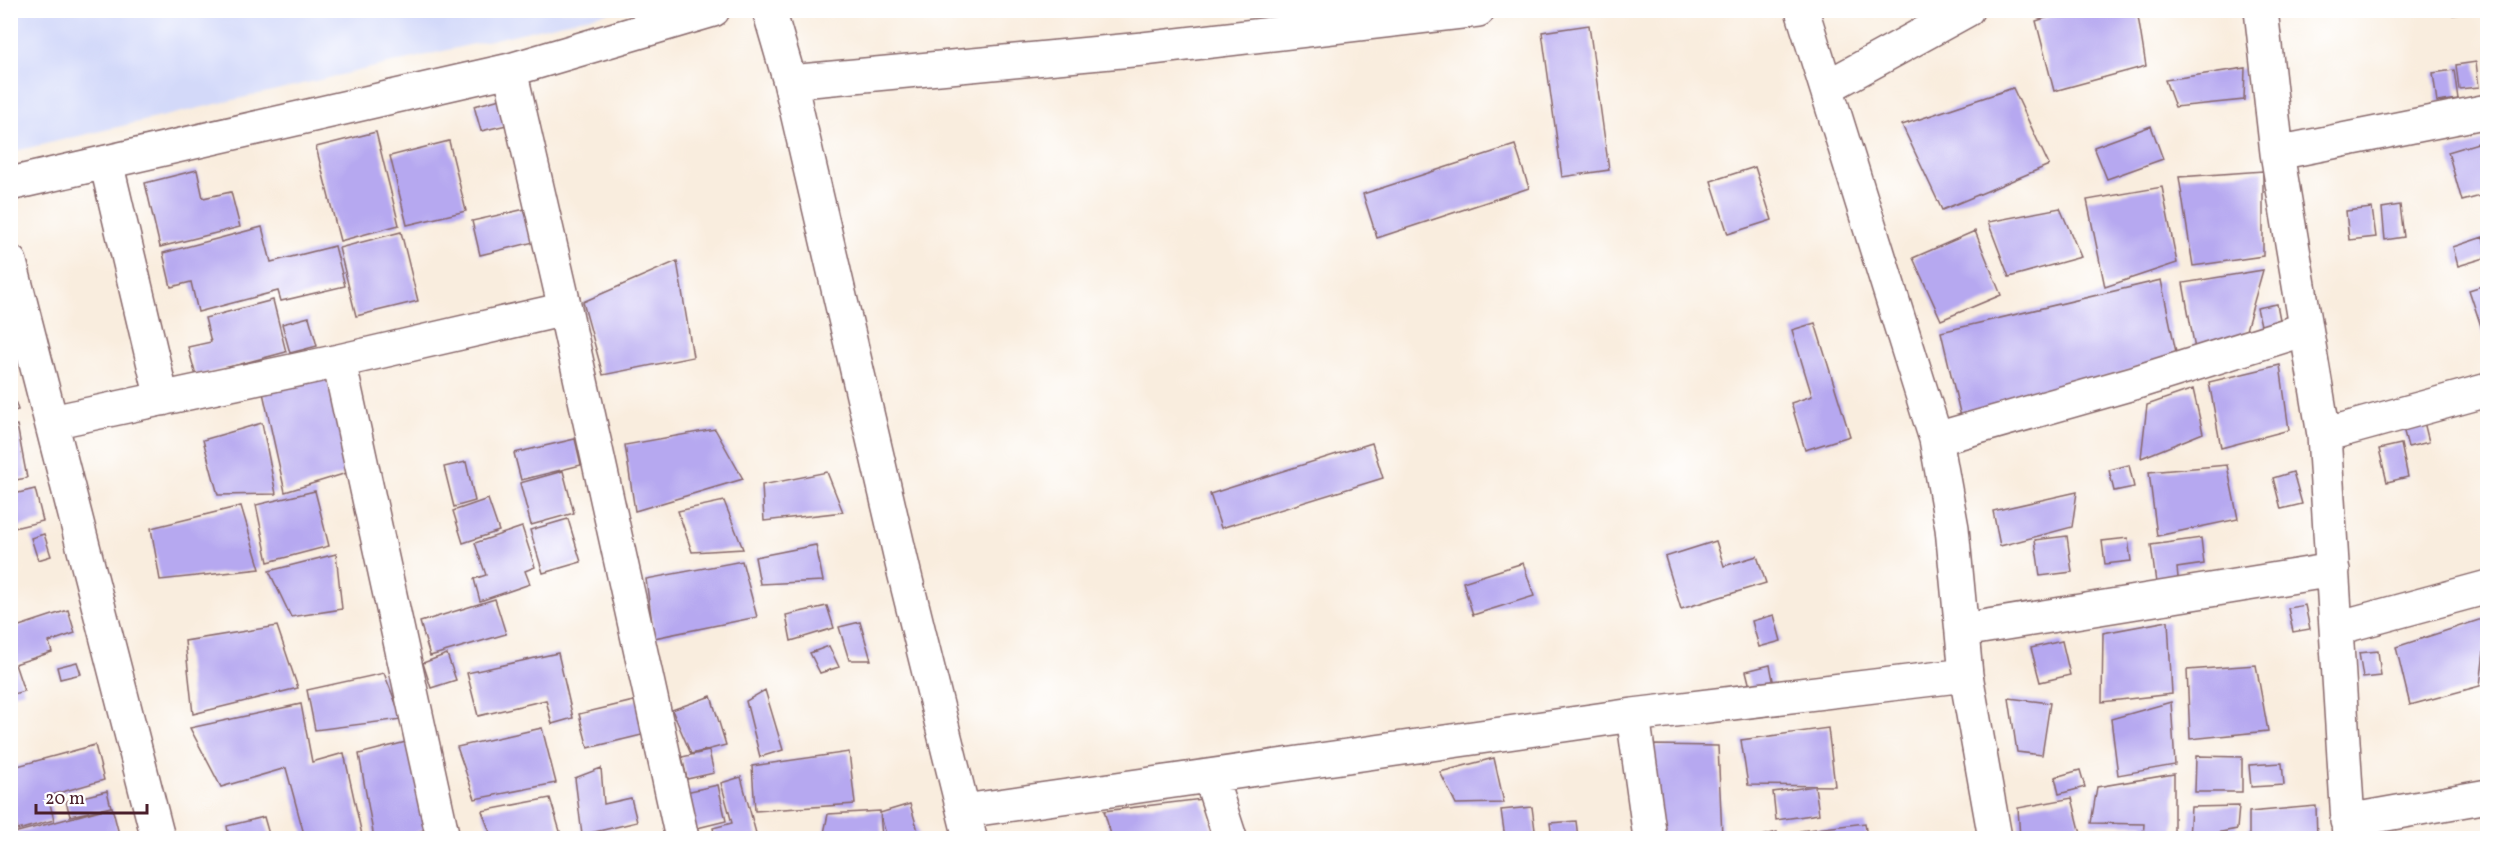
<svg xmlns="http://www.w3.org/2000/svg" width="2498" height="849" font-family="Vollkorn,serif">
<rect width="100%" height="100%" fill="#fff"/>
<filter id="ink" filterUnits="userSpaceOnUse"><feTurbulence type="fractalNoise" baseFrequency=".0167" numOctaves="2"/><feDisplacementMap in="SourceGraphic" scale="12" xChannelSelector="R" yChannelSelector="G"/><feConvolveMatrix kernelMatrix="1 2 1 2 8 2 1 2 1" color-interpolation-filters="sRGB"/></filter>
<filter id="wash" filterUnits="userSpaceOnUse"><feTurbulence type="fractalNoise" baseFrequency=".008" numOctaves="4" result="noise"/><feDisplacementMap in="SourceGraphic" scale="24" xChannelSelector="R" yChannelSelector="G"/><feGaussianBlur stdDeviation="1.35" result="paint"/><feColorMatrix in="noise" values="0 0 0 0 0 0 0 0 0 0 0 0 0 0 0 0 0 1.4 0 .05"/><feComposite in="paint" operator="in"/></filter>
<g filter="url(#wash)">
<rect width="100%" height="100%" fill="#f9edde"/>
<path fill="#d3d9f9" d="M10,11L11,10L615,11L11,152Z"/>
<g id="blocks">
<path fill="#b6a8f0" d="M2071,10H2137L2146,66L2054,91L2036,21Z
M2452,10H2478V12L2453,15Z
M1589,25L1609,170L1562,177L1542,32Z
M2476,62L2479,87L2459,89L2456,65Z
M2245,68L2244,100L2175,107L2165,80Z
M2454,70L2458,99L2437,102L2433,73Z
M2013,88L2049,165L1942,210L1902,125Z
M504,98L511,124L481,131L474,106Z
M2151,126L2163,159L2107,179L2094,147Z
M376,132L399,225L340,241L316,147Z
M2488,140V194L2462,201L2448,152Z
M449,141L466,211L407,225L390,156Z
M1515,145L1529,188L1377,238L1363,194Z
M1755,167L1772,220L1728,234L1711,181Z
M197,170L203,198L231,192L240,227L160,247L145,183Z
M2263,171V256L2193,266L2179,177Z
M2162,187L2177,263L2105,287L2087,200Z
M2400,205L2404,237L2385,240L2382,208Z
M530,208L538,241L480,255L472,221Z
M2060,208L2081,257L2009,277L1988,222Z
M2372,208L2376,237L2349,240L2346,211Z
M262,227L271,262L335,246L345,286L281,301L278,291L198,312L191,282L171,287L163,253Z
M1975,231L2001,295L1941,320L1913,258Z
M401,232L418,301L356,316L339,248Z
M2483,237L2488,257L2458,266L2453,247Z
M677,261L693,357L603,375L583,302Z
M2263,270L2244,337L2196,355L2183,283Z
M2161,280L2177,357L1961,417L1941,332Z
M2488,284V343L2487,344L2469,290Z
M273,300L286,352L196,376L188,347L211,342L205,318Z
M2277,304L2282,330L2263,334L2257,308Z
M309,317L317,346L290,353L282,324Z
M1815,323L1850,436L1805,450L1791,403L1812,396L1792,330Z
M2280,365L2289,430L2221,448L2209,382Z
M326,374L350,472L285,492L262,388Z
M10,385L18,410L10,412Z
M2193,389L2203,433L2141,458L2147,405Z
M2424,422L2429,442L2408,447L2403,428Z
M262,423L276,494L218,495L203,440Z
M17,425L27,478L10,481V426Z
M715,429L743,479L635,511L625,445Z
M575,439L581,465L521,480L514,453Z
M1372,443L1383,478L1221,528L1210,494Z
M2401,444L2408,477L2387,482L2379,449Z
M466,462L475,501L454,507L444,467Z
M2129,465L2134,487L2114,491L2109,470Z
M2227,465L2238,519L2157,536L2149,472Z
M563,471L574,513L531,525L520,483Z
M827,472L843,512L764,521L762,485Z
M2293,472L2302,504L2281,509L2273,478Z
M35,489L43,521L10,529V495Z
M315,491L329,546L268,562L256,505Z
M2077,492L2072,527L2000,546L1993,511Z
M488,499L499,531L463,543L453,511Z
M724,501L743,549L692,552L678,511Z
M241,506L260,569L160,580L151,528Z
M568,519L581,562L543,573L530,530Z
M522,527L535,567L525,571L530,584L480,601L474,579L486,575L475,543Z
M44,534L51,556L38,560L31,538Z
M2067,536L2072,572L2040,576L2035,540Z
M2128,538L2131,561L2105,564L2102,541Z
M2201,538L2204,564L2177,568L2180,595L2158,598L2151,545Z
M1716,541L1724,566L1757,556L1766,583L1681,609L1665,557Z
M816,545L823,581L760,584L755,557Z
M336,554L342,609L291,617L269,571Z
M742,561L757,617L654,638L646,579Z
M1523,563L1534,596L1473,615L1463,582Z
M495,599L506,634L430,656L420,622Z
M2305,605L2310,629L2293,632L2288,608Z
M827,606L834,628L791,641L786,615Z
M68,610L75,633L49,642L52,652L15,664L24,691L10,695V629Z
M1774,615L1781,641L1759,647L1752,621Z
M2488,617L2480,686L2410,705L2396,647Z
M2168,621L2172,694L2102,702L2103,633Z
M860,622L871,660H849L839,627Z
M277,626L298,688L193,714L185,641Z
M2062,641L2070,675L2040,682L2031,648Z
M829,646L839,667L820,673L810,653Z
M2378,651L2381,676L2363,678L2359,653Z
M558,653L573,718L552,724L546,700L478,716L467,673Z
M447,654L456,680L431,688L423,663Z
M77,662L81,674L60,679L57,667Z
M1770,665L1774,685L1751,691L1746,671Z
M2256,665L2268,731L2190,739L2187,670Z
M384,673L402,719L315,730L307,690Z
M765,690L783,750L760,757L746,701Z
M711,696L726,745L691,754L672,710Z
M2009,698L2050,703L2042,755L2017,752Z
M642,699L650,733L588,748L579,714Z
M2171,702L2175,765L2118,775L2111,719Z
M301,704L312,762L344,753L362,835L349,838H305L286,768L221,787L190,728Z
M542,728L556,783L475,799L457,747Z
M1828,728L1835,786L1748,785L1741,740Z
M410,741L433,827L400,838H374L359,754Z
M95,745L104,780L48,796L54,820L18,830L10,803V768Z
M1653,745L1718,746L1722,836L1661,838Z
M709,751L714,773L687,779L682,757Z
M849,752L855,804L755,811L752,766Z
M2196,756L2242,757V792H2195Z
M1494,758L1504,803L1456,804L1440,772Z
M2282,763L2284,785L2251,787L2249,765Z
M601,768L604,804L631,798L637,822L582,835L575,778Z
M2080,770L2085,787L2059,794L2055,777Z
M2174,774V838H2143L2144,824L2091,823L2097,787Z
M741,777L757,837L715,838L713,828L732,823L721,783Z
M718,785L726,821L689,830L681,793Z
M1815,786L1819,814L1776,820L1773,792Z
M107,791L111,807L70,816L66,801Z
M550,798L562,838H492L482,811Z
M2072,798L2082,838H2020L2018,808Z
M1202,799L1215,838H1112L1104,811Z
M910,804L919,834L906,838H887L880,813Z
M2239,806L2237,829L2189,838L2191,807Z
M2316,806L2317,838H2249V812Z
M112,807L120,838H10V834Z
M1532,807L1536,838H1505L1501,810Z
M880,811L882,838H823L828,814Z
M264,817L270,838H229L227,826Z
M1576,821L1578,838H1552L1550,823Z
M1865,823L1867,838H1800V831Z
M1777,832L1778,838H1754Z"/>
</g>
</g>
<g filter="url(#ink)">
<use href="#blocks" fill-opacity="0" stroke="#87676a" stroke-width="1.5"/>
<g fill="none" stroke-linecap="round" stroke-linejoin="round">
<g stroke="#87676a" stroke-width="36">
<path id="minor" d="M769,10L790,82L904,572L970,838
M1802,10L1936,439L1952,528L1966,675L1995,838
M2261,10L2277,153L2324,435L2349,838
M510,70L565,309
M790,82L1143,49L1478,10
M1827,87L1967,10
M2277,153L2488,111
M106,162L162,399
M10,184L510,70L713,10
M10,262L158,838
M339,361L443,838
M52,422L339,361L565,309L682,838
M2324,435L2488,390
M1936,439L2137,382L2306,329
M2337,628L2488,587
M1963,630L2333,570
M1633,715L1650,838
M1210,776L1230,838
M964,811L1633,715L1966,675
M2347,821L2488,796"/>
</g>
<use href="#minor" stroke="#fff" stroke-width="33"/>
</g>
</g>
<rect width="2498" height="849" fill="none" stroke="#fff" stroke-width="36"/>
<path d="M36 804v9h111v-9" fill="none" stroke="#4a1f2b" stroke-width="3"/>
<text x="45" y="804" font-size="18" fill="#4a1f2b" stroke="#ffffff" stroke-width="4.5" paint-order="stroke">20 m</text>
</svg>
